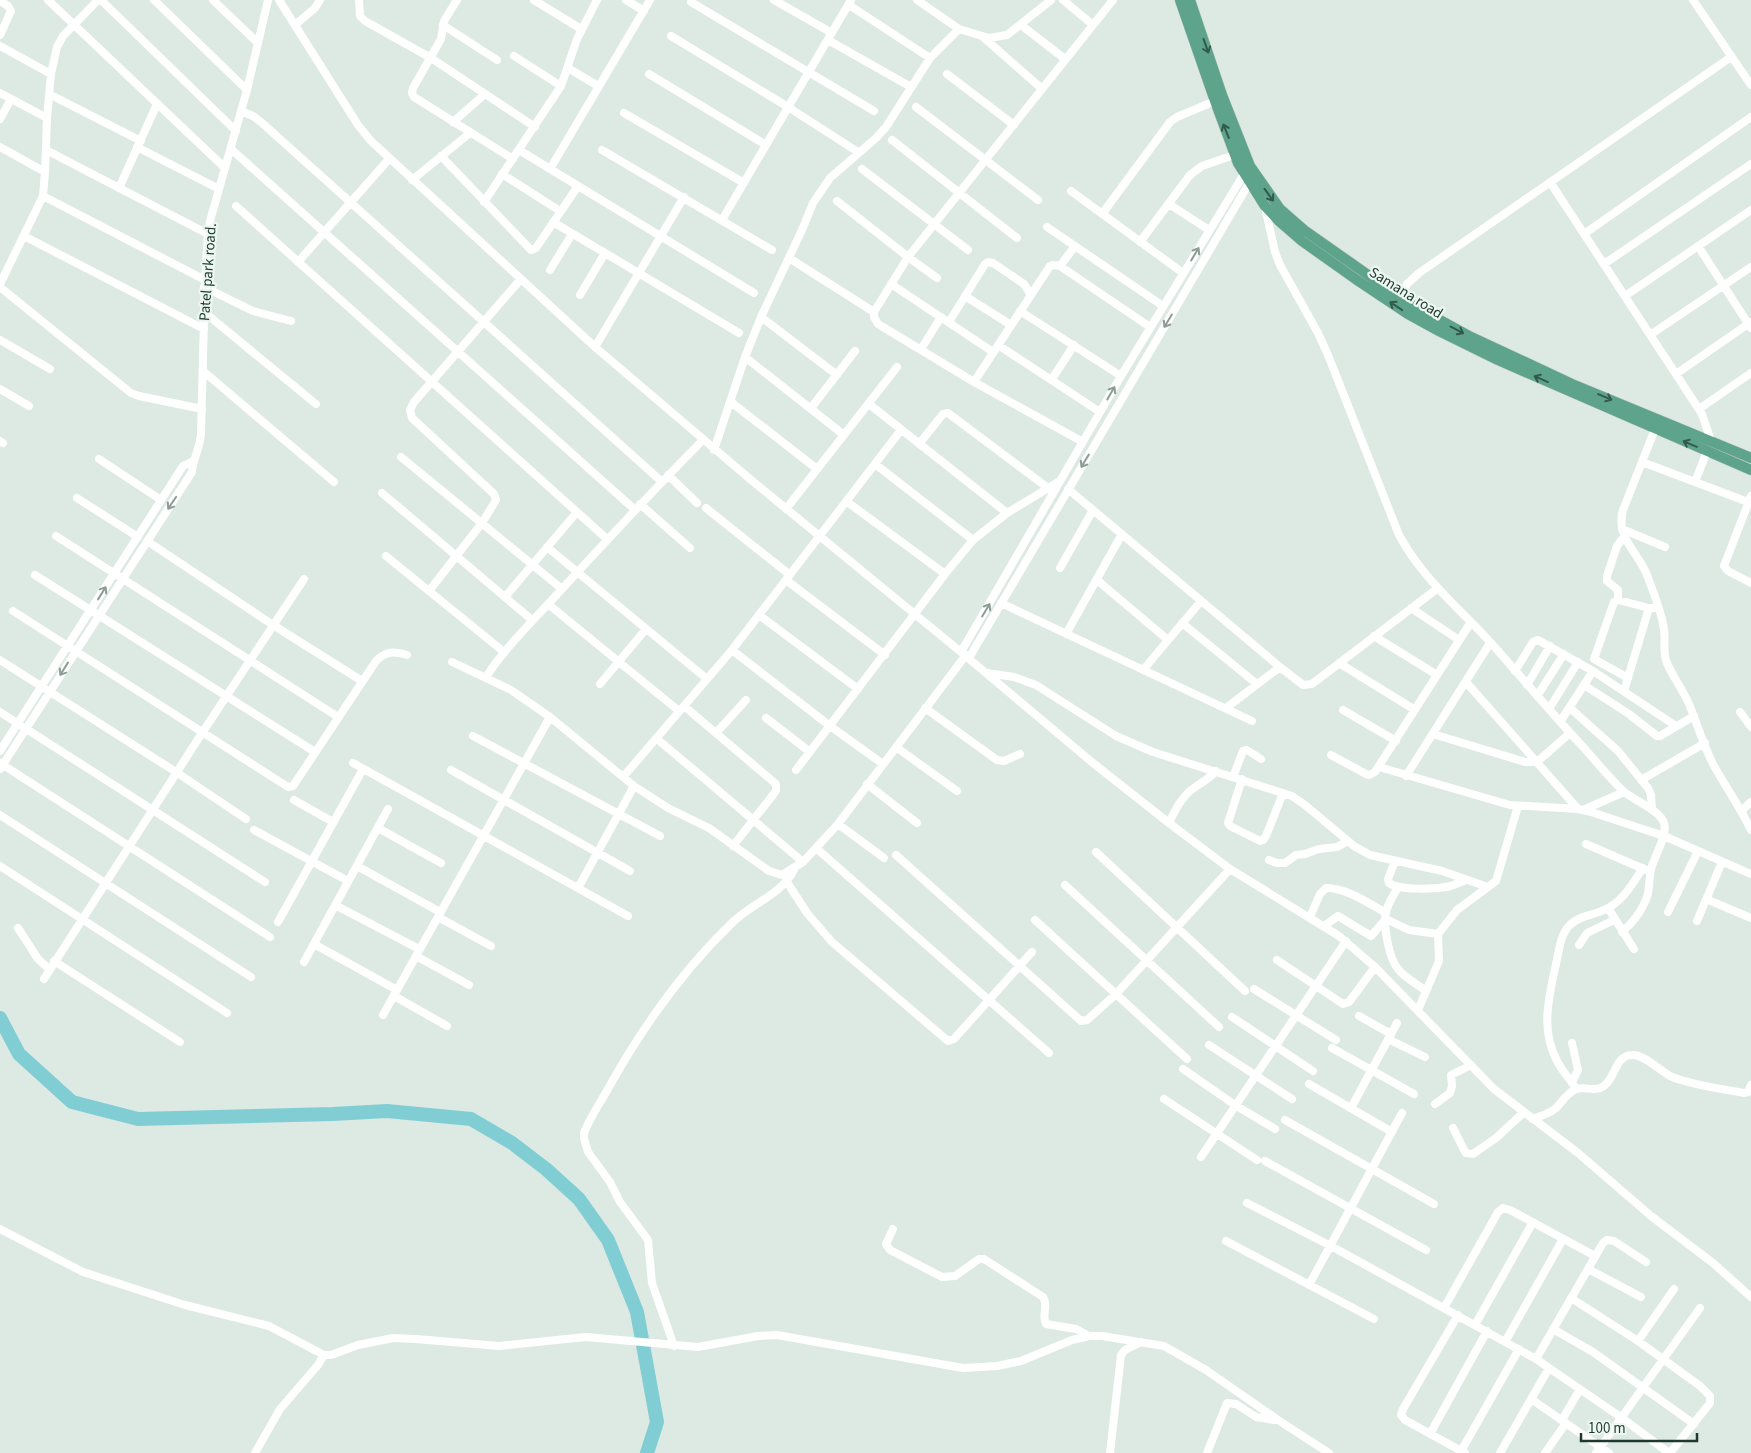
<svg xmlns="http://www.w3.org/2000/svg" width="1751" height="1453" font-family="'Source Sans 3',sans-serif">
<rect width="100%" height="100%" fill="#ddeae3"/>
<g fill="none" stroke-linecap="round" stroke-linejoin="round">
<path stroke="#80ced4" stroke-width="14" d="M0,1018L19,1054L72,1102L138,1119L333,1114L387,1111L471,1119L512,1143L546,1169L579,1199L608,1240L637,1312L657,1422L647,1453"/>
<g stroke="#bcc4c1" stroke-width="11">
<path id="major" d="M1180,0L1215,101L1238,163L1265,206L1279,221L1302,241L1357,280L1408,314L1439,331L1498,360L1751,470
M1190,0L1222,95L1250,166L1280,209L1304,230L1405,301L1469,336L1572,384L1751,458"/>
</g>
<path stroke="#fff" stroke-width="8" d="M48,0L225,168
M101,0L236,131
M154,0L247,90
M213,0L258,43
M279,0L358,125L371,141L595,347L750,479L961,652L1093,763L1169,823L1230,869L1339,936L1375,967L1494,1089L1578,1153L1651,1216L1713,1263L1751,1297
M359,0L360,16L365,21L431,58L535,127
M457,0L444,21L441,39L413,88L412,93L414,97L513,159
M534,0L581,29
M626,0L644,11
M774,0L832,33
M917,0L959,29L989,38L1007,35L1051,0
M1063,0L1093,25
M1693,0L1751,85
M0,1L8,6L11,11L0,35
M691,2L874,111
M849,5L930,58
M295,25L315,8L320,0
M443,25L497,60
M1021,25L1065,59
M671,36L788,107L858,152
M983,37L1041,88
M828,40L911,87
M0,46L51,74
M514,56L561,86
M568,68L598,86
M649,74L766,145
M947,74L1014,125
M0,93L47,118
M49,94L141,141
M916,107L1038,200
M241,111L253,116L261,122L661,481
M624,113L744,183
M0,119L11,99
M453,122L485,94
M892,140L1017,238
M0,147L45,172
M137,147L219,189
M231,149L634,509
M46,150L208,234
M519,150L754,293
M602,150L772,250
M441,156L531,250L536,248L578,186
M550,169L650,0
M862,169L968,250
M502,174L560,211
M412,180L470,133
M1550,182L1702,414L1711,441
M119,188L157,104
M1071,191L1183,273
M43,196L205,280
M837,201L908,257L937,278
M484,202L561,86L577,39L597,0
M1169,204L1209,230
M236,206L607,539
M1265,207L1275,252L1280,265L1318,333L1328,355L1399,535C1422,578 1460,609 1492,644C1523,679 1553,715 1585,749C1597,763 1610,778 1623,791C1633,800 1660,810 1664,823C1668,835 1654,857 1651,869C1648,883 1651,892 1643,906C1638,916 1630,925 1622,932
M1102,214L1170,122L1177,117L1215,101
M722,220L851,0
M553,222L739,333
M1047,227L1163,306
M1584,234L1751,117
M24,236L204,329
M1140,242L1190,175L1202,166L1240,153
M1698,246L1751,328
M789,258L874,312
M298,262L389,159
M1604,264L1751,164
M1060,266L1075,246
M550,270L572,234
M0,284L43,196L45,172L47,118L51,74L57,47L63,36L98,0
M891,284L993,352
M0,287L131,393L139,396L202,409
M204,287L253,311L291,321
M580,295L605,253
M965,296L1011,325
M1625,296L1751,210
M1400,298L1407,284L1419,273L1731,57
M1020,311L1121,376
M204,312L316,404
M761,317L837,375
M949,322L985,264L988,262L993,263L1024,284L1031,295
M1650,335L1751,267
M0,340L50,369
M998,345L1100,412
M595,347L684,197
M921,349L941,317
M745,357L844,435
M203,371L334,482
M1676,374L1751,322
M1052,379L1074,345
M974,382L1050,266L1052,265L1060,266L1150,327
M0,389L29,406
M731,402L817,469
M869,404L1007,513
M811,408L855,351
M1699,409L1751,373
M1655,429L1623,510C1615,537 1638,552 1647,575C1653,592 1662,612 1664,630C1666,641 1662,652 1667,663C1673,677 1683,690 1689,704C1697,723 1703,745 1713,764C1725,786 1740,807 1751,830
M0,441L3,443
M1083,442L974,382L878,324L874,317V312L908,257L1113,0
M919,444L943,414L948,413L1048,488
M714,450L745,357L761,317L802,230L813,203L830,178L876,138L886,127L930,58L959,29
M401,457L562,589
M99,459L161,500
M1642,462L1748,502
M875,464L973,540
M668,475L697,503
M1695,482L1707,451
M1068,489L1280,667L1303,685L1312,684L1438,588
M382,493L532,620
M1751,496L1724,566L1728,571L1751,583
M77,498L138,537
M846,501L945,574
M640,504L690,548
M706,508L790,575
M786,509L897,367
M1622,529L1665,547
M56,536L338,717
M147,541L273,625L362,681
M547,547L707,679
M386,556L504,652
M1060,568L1093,510
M35,575L315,752
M786,580L885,655
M1097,580L1168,640
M429,591L482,523L496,500L494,494L412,418L410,410L414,402L521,279
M505,597L577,512
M1618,600V590L1607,581V576L1617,546L1624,537
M1001,603L1252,721
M548,604L679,711
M1411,608L1459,640
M13,611L288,787L293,786L376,661C386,651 394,651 407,655
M759,615L858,689
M1182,623L1257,684
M1066,634L1122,534
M1374,636L1437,675
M732,650L830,726L883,764
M961,652L1121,376L1247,169
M969,658L1251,180
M0,660L176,772L246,819
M452,662L511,690L550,717L634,786L668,808L709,828L769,871L782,875L803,862L838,824L966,655
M1339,663L1415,710
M1143,670L1201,601
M1515,671L1533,642L1538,640L1593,671L1676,726
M987,673L1014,677L1036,685L1116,736L1153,752L1292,796L1305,805L1354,846L1370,855L1442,871L1488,887
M486,677C507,645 535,619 561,590C608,539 654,489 703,440
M1628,678L1594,659L1614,602L1618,600L1649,608H1658
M1466,682L1578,809
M600,684L646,629
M1527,685L1550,646
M1584,685L1629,714L1657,736H1660L1694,716
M1624,691L1649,608
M1537,696L1564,654
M684,706L776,784V791L733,846
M925,708L997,760L1004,761L1020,754
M1226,708L1280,667
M1570,708L1618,751L1648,788L1651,795L1652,810
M1549,709L1578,662
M1343,710L1396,741
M0,712L265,882
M1740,712L1751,727
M766,718L810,752
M1560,722L1593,671
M716,733L746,700
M1433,734L1525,762H1537L1570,733
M473,736L660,836
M656,738L803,862
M896,747L957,791
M0,751L183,466L193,461
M1331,755L1366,774L1369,775L1375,772L1471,622
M0,763L270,937
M353,763L628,916
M1379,767L1510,805L1578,809L1591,812L1664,836L1751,874
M0,769L192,472C193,459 200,448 201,434L205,280L208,234L210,221L247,90L268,0
M451,770L630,871
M796,770L945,574L973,540L1007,513L1060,481
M1406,776L1490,643
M623,777L732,650L901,430
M1233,777L1243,751L1247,750L1261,759
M1242,779L1228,823L1230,826L1260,841L1263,840L1266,836L1283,793
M1641,780L1705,743
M867,784L917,823
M294,800L333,822
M1583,810L1624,792
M1741,811L1751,802
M0,815L251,977
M1169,823C1175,810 1182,796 1194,788C1202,782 1209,779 1216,771
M838,824L884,858
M378,828L441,863
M254,830L348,881
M1586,844L1646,870
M816,848L1049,1053
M1096,852L1245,991
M896,855L1081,1021L1087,1020L1116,994L1230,869
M1269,860L1277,863H1285L1296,855L1305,854L1319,849L1337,847L1348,841
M1395,861L1388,879L1389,883C1400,891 1438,889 1451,886C1456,884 1461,882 1466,880
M0,866L227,1013
M357,866L440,912
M787,882L807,913L832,942L948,1041L954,1039L1032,952
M1065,885L1219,1027
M1398,887C1394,895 1388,903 1386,912C1383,927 1389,958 1398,969C1405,978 1417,984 1426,991
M578,888L634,786
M1706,899L1751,918
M335,905L419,949
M1608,908L1634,949
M1668,912L1698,851
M438,917L491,946
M1310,917L1320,894L1326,888C1347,888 1368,903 1386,913
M1035,920L1187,1059
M1697,921L1722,862
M278,922L363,769
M1324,926L1338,916L1371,936L1386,919L1409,930L1438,934
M18,928L38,959L49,969
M314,944L397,990
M1579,945L1587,933L1614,920
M416,956L469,985
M1277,960L1343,1004L1349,1002L1375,967
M54,961L180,1042
M304,962L388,809
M44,979L202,733L304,579
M1254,989L1336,1040
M394,996L447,1026
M1418,1010L1439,961L1438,934L1457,910L1496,881L1518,806
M383,1015L550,717
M1359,1016L1391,1034
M1232,1017L1313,1071
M1388,1039L1425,1057
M1209,1045L1292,1099
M1332,1048L1414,1094
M1183,1069L1235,1105L1275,1129
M1572,1082L1578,1070L1572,1043
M1309,1084L1392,1132
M1576,1089C1570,1079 1562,1071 1557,1061C1540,1029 1549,997 1556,964C1559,952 1560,934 1570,925C1578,916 1594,915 1604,910C1623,902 1632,884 1643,868
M1164,1099L1257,1160
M1435,1104L1450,1093L1452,1086L1451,1075L1471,1065
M1351,1108L1397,1023
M1532,1119C1541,1116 1549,1114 1556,1108C1562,1102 1568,1092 1576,1089C1586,1086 1596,1093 1605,1085C1616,1076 1615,1056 1632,1055C1644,1054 1661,1072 1672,1077C1692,1085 1722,1089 1744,1093L1748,1092L1751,1085
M1285,1120L1434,1204
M1453,1128L1464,1150L1466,1153L1473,1154L1496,1138L1523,1113
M1201,1157L1346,941
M1265,1161L1426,1250
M1247,1203L1331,1246L1536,1359L1622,1418L1669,1453
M0,1229L83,1272L185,1305L269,1326L324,1355H331L358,1345L393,1338L416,1339L499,1346L586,1337L698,1347L758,1336L777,1335L963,1368L997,1366L1021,1361L1072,1340L1089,1336H1102L1164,1346L1206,1370L1278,1420L1329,1453
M893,1229L886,1244L890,1250L942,1277L955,1276L979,1259H984L1043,1297C1049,1306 1041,1315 1046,1324L1076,1329L1089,1336
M1226,1241L1374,1319
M1588,1269L1641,1297
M1309,1285L1402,1113
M1571,1298L1638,1341L1700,1386L1710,1396V1403L1670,1453
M1444,1308L1498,1212L1503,1208L1510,1210L1595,1256
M1458,1315L1403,1409L1401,1415L1405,1420L1465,1453
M1475,1325L1533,1222
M1553,1329L1593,1352L1694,1424
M1638,1341L1674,1289
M1505,1342L1563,1239
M674,1346L652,1283L648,1240L620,1202L610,1182L588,1152L584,1138V1133C590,1117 601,1102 609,1087C642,1028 683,970 732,923C752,903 781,895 794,870
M1536,1359L1603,1243L1607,1240L1614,1241L1646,1262
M1531,1399L1609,1453
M1562,1420L1580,1389
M1430,1434L1487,1331
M255,1453L280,1409L318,1365L324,1355
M1110,1453L1121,1355L1125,1350L1141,1342
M1207,1453L1227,1403L1236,1404L1256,1417L1274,1420
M1460,1453L1519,1349
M1500,1453L1549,1368
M1545,1453L1566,1423
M1596,1453L1700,1308"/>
<use href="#major" stroke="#5ea38c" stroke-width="10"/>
</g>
<defs><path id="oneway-shaft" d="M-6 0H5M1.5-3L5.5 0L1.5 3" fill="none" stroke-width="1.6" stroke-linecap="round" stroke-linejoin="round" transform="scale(1.25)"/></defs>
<g stroke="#315a4c">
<use href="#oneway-shaft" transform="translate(1206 46) rotate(71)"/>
<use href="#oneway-shaft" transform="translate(1226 131) rotate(-112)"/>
<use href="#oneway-shaft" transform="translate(1269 195) rotate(54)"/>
<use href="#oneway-shaft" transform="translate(1396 306) rotate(-146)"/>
<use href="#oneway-shaft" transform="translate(1457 330) rotate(28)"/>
<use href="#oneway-shaft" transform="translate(1541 379) rotate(-156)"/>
<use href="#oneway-shaft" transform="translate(1605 397) rotate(23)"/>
<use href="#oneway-shaft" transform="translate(1690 444) rotate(-157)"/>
</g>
<g stroke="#8e9c98">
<use href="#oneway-shaft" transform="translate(1195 254) rotate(-59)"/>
<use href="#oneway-shaft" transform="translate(1168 321) rotate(121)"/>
<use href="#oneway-shaft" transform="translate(1111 393) rotate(-60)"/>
<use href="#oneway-shaft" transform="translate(1085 461) rotate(121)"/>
<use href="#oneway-shaft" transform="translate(172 503) rotate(124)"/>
<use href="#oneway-shaft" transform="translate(102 593) rotate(-58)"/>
<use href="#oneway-shaft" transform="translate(986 610) rotate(-59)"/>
<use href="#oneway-shaft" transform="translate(64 669) rotate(122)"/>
</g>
<g text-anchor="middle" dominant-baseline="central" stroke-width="4.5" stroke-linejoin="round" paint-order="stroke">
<g font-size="15" fill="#1e3a30" stroke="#edf7f1">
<text transform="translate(208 272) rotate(-86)">Patel park road.</text>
<text transform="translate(1406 293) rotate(32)">Samana road</text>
</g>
</g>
<path d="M1581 1433v8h116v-8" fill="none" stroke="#1e3a30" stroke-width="2.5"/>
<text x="1588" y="1433" font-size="15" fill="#1e3a30" stroke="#edf7f1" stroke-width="4" paint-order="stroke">100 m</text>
</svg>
